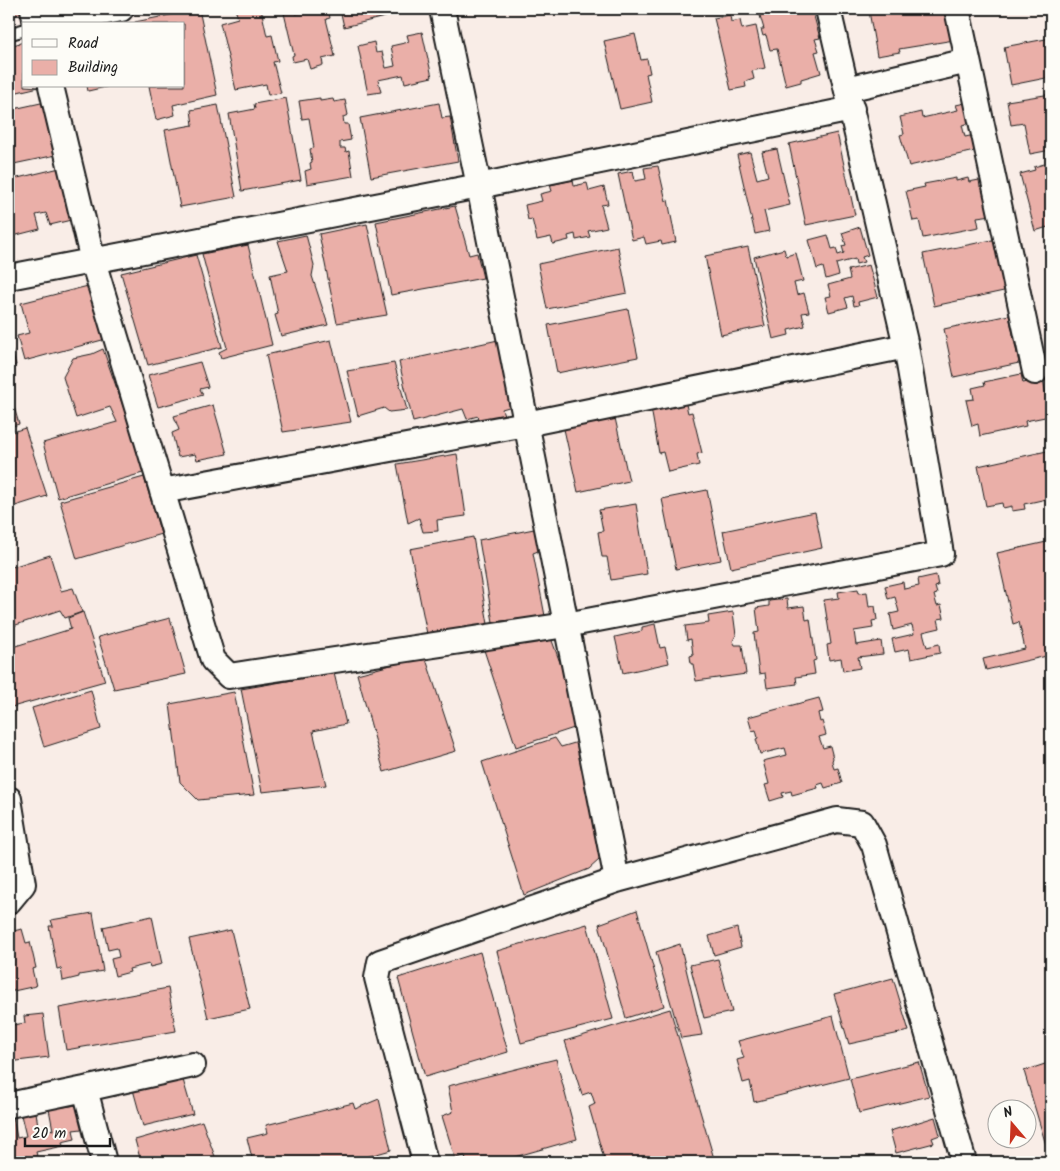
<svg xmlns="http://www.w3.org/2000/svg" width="1060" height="1171" font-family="Kalam,sans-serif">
<rect width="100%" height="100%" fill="#f9ede7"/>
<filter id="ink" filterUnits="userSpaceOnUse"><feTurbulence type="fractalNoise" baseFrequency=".02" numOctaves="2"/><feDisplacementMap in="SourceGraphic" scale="10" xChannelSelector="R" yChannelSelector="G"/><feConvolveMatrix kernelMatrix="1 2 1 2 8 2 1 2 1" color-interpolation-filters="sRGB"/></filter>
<g filter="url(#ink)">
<path fill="#eaafa8" stroke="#1c1c1c" d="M9,9H25L26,12L9,17Z
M199,9L217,95L173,105L175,115L156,120L149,86H184V24H135V22Z
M235,9H261L267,36L272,35L278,61L273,62L281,93L268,95L266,84L236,90L220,23L238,18Z
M283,9H295L296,14L313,9H328L330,18L326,19L335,56L322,59L323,65L310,69L307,59L293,62L292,56L294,55Z
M340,9L377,10L417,9L344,27Z
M758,9H812L820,38L815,39L819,51L815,52L821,73L801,79V82L786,86L777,49L770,50L766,35L763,36L761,29H764Z
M883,9H949L954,40L899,49L900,52L877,56L869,11Z
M730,15L731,22L740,20L742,29L756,26L765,68L752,71L754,79L745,82L746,87L731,90L714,18Z
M422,32L432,77L405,83L403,75L378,80L381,92L368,94L358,46L374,42L376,53L382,52L386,68L395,66L391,46L409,42L407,35Z
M635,34L641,60L647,59L650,73L646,74L652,102L620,109L604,41Z
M1051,38V77L1011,85L1004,47Z
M24,42V86L39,87L9,94V46Z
M87,86H110L88,91Z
M1051,94V150L1030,154L1024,123L1011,125L1007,101Z
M286,98L301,180L242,191L229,114L255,109L254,104Z
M320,98V101L333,99L334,102L345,100L348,115L343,117L344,124H348L351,140L340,142V148H345L346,152L349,151L353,176L307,184L305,171L311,169L310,163L312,162L310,149L314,148L309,118L302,119L299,101Z
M50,101L61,154L9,165V110Z
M974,101L978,121L962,125L965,137L980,134L983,149L909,166L900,135L904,134L900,117L921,112L922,118L958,110L956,105Z
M439,103L442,118L450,117L458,161L371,177L360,118Z
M218,105L236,197L180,207L165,130L193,125L191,110Z
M837,133L855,215L806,225L789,144Z
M777,149L790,205L764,211L769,231L755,234L737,155L750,152L757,179L768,176L762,152Z
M1051,162V226L1035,231L1020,174L1035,170L1034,167Z
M658,166L666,201L668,200L676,242L662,245L661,241L646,244L644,237L632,240L618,174L633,171L635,181L646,179L644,168Z
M60,168L73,210L69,211L71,220L50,225L46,213L36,215L40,229L9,237V180Z
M956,178V181L968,178L969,182L979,180L980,187L987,185L992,215L977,217L979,227L923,238L919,220L913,221L906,191L925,187L924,184Z
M573,180L574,186L587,183L589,191L604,187L608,204L601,205L607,227L588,231L590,237L576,240L575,234L568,236L569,240L553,244L551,237L537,240L532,219L528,220L525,205L542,201L540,194L552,191L550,185Z
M455,206L469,255L477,253L483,278L391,295L376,222Z
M367,224L387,315L337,323L319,234Z
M860,227L868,255L862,257L864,262L856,264L855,259L836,264L839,275L826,279L823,267L817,269L809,240L828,235L832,249L836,248L838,255L844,253L842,246L846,245L842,233Z
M306,235L314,265L312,276L328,325L281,336L275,315L278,314L270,275L288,271L278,241Z
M1002,238L1013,289L934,306L923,254Z
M248,245L272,345L221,358L219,352L227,348L202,254Z
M618,247L627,293L547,309L538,264Z
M748,247L765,326L721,335L705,256Z
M784,249L786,256L796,253L803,281L794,283L797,295L804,293L809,312L802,313L805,326L788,330L789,335L773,339L754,257Z
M196,255L222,347L148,365L121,273Z
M869,265L878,297L858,302L859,305L854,306L852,296L845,298L848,307L829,312L825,297L831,296L828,285L850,279L848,270Z
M92,285L106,339L24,361L17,336L29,333L21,303Z
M628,309L638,357L557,373L548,325Z
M1009,315L1019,363L954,377L944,329Z
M331,340L351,422L283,432L266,355Z
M498,340L512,406L502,409L504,415L480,422L478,416L467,419L463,409L413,422L399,362Z
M9,341L16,365L9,368Z
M103,349L146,472L58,498L43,443L117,422L110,407L76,418L63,377L73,358L92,354Z
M200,362L208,387L200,389L203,395L158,407L148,375Z
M394,363L407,410L389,412L384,408L358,416L347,371Z
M1021,374L1023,383L1043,379L1050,416L1025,421L1026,426L980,436L978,424L972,426L966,400L974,399L972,388L985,385L984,382Z
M9,390L19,424L9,427Z
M685,400L688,413L692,412L702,453L697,454L699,465L668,472L663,452L659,453L651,408Z
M213,405L227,454L197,460L195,454L178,457L172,433L179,430L174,416Z
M615,418L629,481L578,492L564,429Z
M25,428L47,496L9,508V433Z
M1047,451L1051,472V498L1024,504L1025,509L1012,511V506L1003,508L1002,503L986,506L978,466Z
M457,454L466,516L437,520L438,531L423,532L419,518L408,523L397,464Z
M144,477L161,534L77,559L60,501Z
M707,490L721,560L676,569L662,499Z
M636,504L647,574L611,580L607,557H602L598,532L603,531L599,510Z
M815,512L822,548L731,568L723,531Z
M539,528L543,549L533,553L545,616L493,622L479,540Z
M473,537L489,630L428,639L410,549Z
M1051,541V588L1050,589L1051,655L986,670L983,659L1025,649L1019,622L1013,624L997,553Z
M50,555L61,591L73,588L82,612L65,618L60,610L10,627L9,621V568Z
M936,575L938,586L935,587L937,594L934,595L937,606L941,605L944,618L938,619L940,628L923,632L927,647L939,644L940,653L911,659L909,649L895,652L892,639L914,634L912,625L893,630L890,614L899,612L895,597L888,599L885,586L903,582L904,589L919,586L918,579Z
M858,589L859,593L867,592L869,607L875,606L877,620L872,621L873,628L854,631L856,645L881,641L883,654L858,657L860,668L843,671L841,658L829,660L827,645L831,644L824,600L839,598L838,592Z
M787,599L788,608L804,606L806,620L810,619L816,660L813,661L815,674L796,677L797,684L767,688L765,673L759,674L754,633L759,632L756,608L769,606V601Z
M83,612L105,681L12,707L9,695V686L12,685L10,677H9V648L71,629L68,618Z
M733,612L736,635L733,641L735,645H742L746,674L696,681L693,664H691L690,656L693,655L691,639L687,640L685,626L709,623L708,616Z
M170,618L186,674L114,689L98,637Z
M655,624L660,648L665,647L669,663L623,673L615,637L642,631V627Z
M551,638L573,698L577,720L574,728L516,747L484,650Z
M425,656L456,751L384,772L357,674Z
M334,673L346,724L313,731L326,785L262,792L241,689Z
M91,690L101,729L44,747L32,708Z
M234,692L254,795L198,800L180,782L170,704Z
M819,698L823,712L818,713L820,722L822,721L826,735L819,737L823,748L830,746L833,758L832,761L834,769L838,768L842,783L825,788L823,783L817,785L818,788L792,795L791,791L782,793L783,797L770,801L765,785L769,784L763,761L787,755L785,748L760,754L756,739L758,738L756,730L752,731L748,717Z
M555,738L561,747L585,740L602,846L599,860L589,869L524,895L482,762Z
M637,910L664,1006L626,1018L599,924Z
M93,913L103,971L79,975V977L63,981L61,968L57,969L49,926H53L51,920Z
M152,916L162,964L150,967L149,964L129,969L130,972L115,976L111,959L119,957L117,948L108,950L103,927Z
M587,924L613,1019L521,1043L497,951Z
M737,928L741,947L714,955L709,936Z
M22,929L26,943L30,942L36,968L32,969L36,986L9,992V932Z
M231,930L250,1009L208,1018L189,939Z
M680,944L702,1035L681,1038L656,952Z
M480,952L508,1052L425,1077L398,978Z
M718,959L732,1012L704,1018L690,965Z
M893,978L909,1031L849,1044L834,994Z
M168,988L176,1031L66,1050L59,1008Z
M670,1009L715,1162H605L589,1107L595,1104L591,1092L582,1095L565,1041Z
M43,1014L49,1057L9,1062V1018H12L13,1025L25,1023L24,1016Z
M833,1016L849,1078L754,1102L750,1081L743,1083L737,1060L744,1058L738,1041Z
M556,1059L577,1139L497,1162H467L465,1156L455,1158L442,1116L453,1112L448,1086Z
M919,1062L929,1096L859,1113L850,1079Z
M1051,1062V1162L1024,1071Z
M181,1073L193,1114L143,1126L132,1086Z
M379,1099L391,1150L366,1157V1162H253L247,1138L268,1133L266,1125L353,1103L355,1109Z
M84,1104L90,1128L73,1130L75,1139L62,1142L63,1146L36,1152L37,1156L9,1161V1118L13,1117L17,1138L26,1136L21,1115L36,1112L38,1126L53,1130L49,1109Z
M935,1117L940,1135L932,1138L934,1143L896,1153L890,1131Z
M202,1121L217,1162H141L135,1140Z"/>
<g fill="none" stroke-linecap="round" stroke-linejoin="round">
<g stroke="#1c1c1c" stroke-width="15">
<path id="service" d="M9,34L24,30"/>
</g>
<g stroke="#1c1c1c" stroke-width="28">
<path id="minor" d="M33,9L36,24
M442,9L479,186L617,880
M957,9L1035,372
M47,24L121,9
M51,86L93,261L213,660L229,676L566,625L941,554L906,346L828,9
M847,89L968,61
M9,277L479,186L852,109
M162,491L526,424L906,346
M9,799L23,884L9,901
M9,1105L85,1089
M104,1162L85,1089L193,1065
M425,1162L377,978L380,962L617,880L837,820L862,823L874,845L964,1162"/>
</g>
<use href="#service" stroke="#fdfcf7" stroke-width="11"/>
<use href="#minor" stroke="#fdfcf7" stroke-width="24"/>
</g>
</g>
<rect width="1060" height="1171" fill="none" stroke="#fdfcf7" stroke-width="30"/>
<rect x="15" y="15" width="1030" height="1141" fill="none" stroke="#1c1c1c" stroke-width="2" filter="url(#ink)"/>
<rect x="22" y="22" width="162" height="65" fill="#fdfcf7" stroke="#a3a29f"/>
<rect x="32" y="39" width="25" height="8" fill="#fdfcf7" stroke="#a3a29f"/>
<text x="68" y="48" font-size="15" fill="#1c1c1c">Road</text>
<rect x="32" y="60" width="25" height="15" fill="#eaafa8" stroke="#a3a29f"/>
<text x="68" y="72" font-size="15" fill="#1c1c1c">Building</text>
<g transform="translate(1012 1124) rotate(341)"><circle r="24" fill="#fdfcf7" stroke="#a3a29f"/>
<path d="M0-4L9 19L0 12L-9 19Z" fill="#c8321e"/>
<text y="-8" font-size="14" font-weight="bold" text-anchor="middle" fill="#1c1c1c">N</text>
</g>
<path d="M25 1138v8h85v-8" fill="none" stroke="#1c1c1c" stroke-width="2.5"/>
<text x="32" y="1138" font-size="15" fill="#1c1c1c" stroke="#fdfcf7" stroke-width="4" paint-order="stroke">20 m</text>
</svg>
